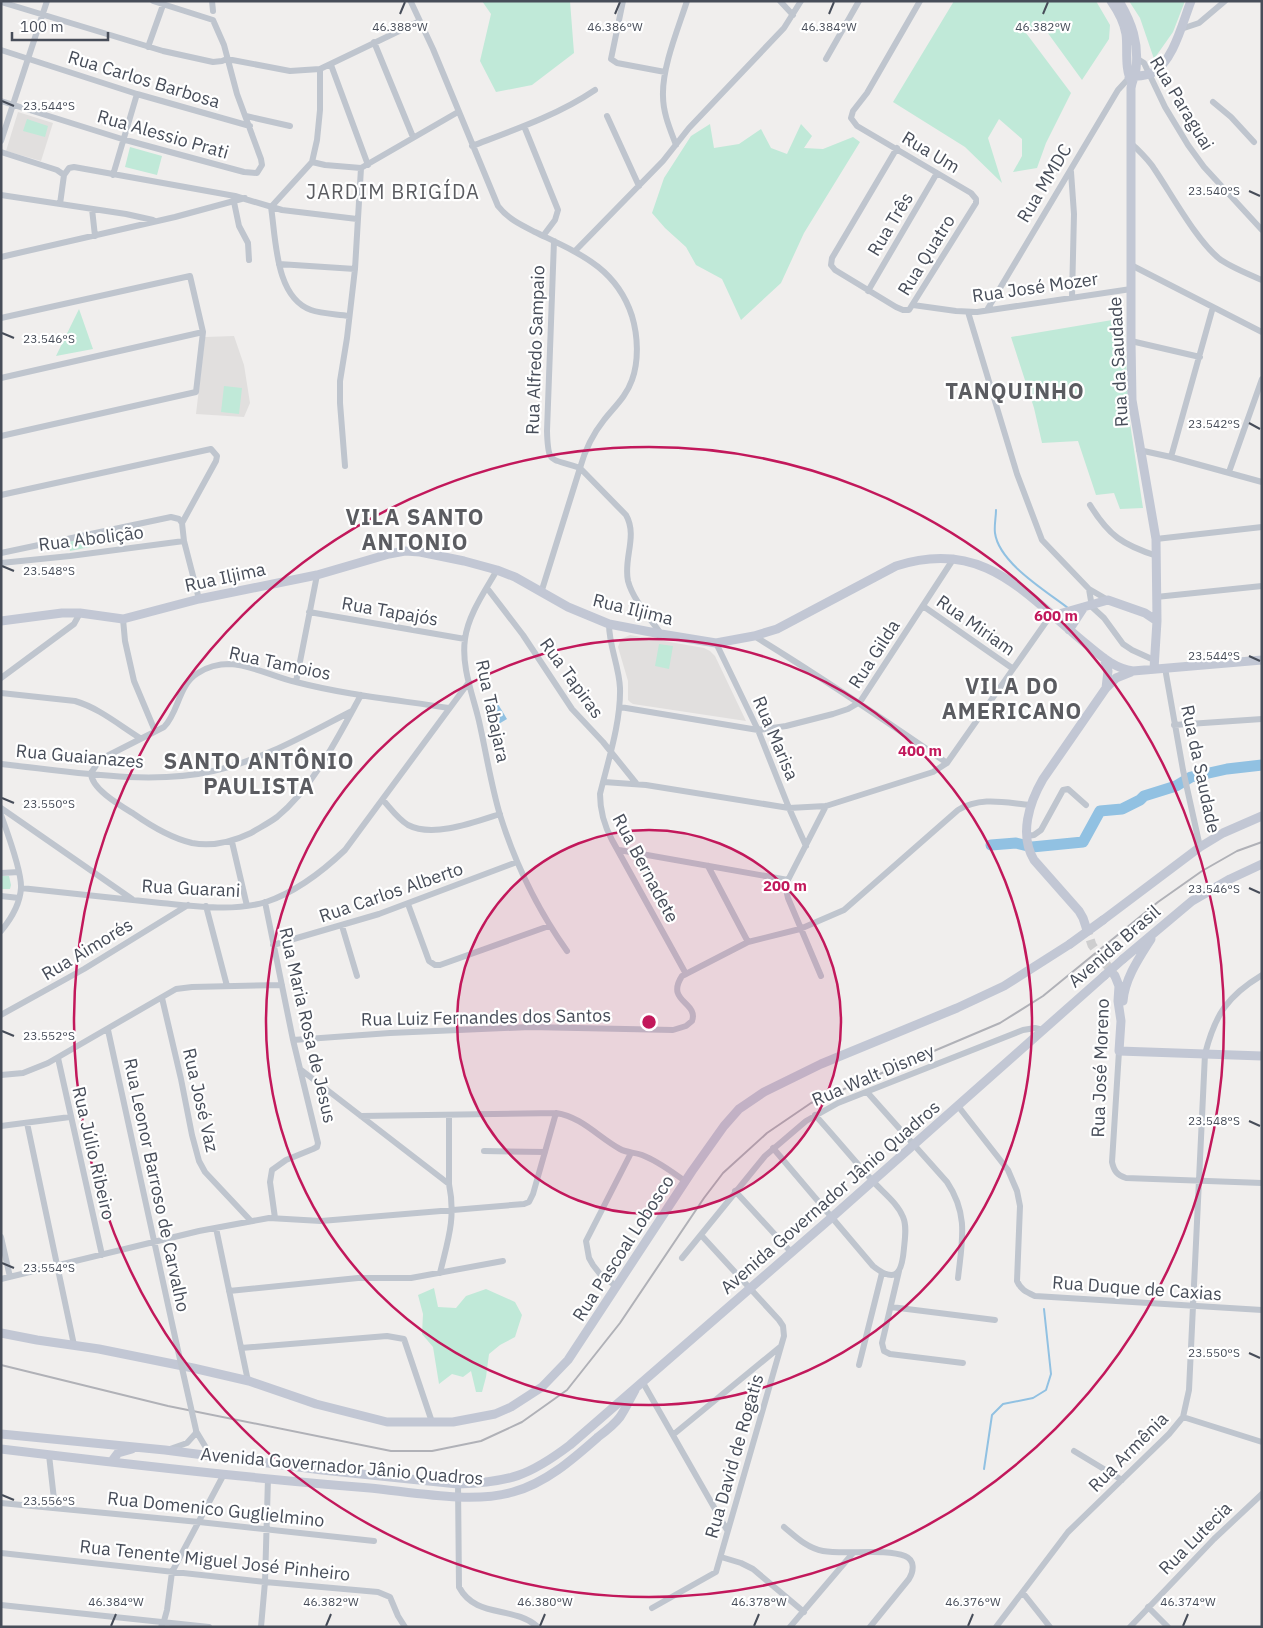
<svg xmlns="http://www.w3.org/2000/svg" width="1263" height="1628" font-family="'IBM Plex Sans',sans-serif">
<rect width="100%" height="100%" fill="#f0eeed"/>
<path fill="#e1dfde" d="M18,112L53,123L41,161L6,151Z
M234,336L244,365L250,403L244,417L196,414L205,337Z
M630,635L704,648L710,651L715,656L746,721L633,704L630,702L628,700V681L618,647L621,639Z"/>
<path fill="#c0e9d8" d="M482,1H570L574,53L532,85L496,92L480,61L491,14Z
M954,1H1096L1110,25L1109,39L1082,80L1042,25L1026,33L1071,93L1046,143L1037,168L1013,172L1022,156V139L999,119L988,138L1002,183L965,147L893,102Z
M1129,1H1185L1173,32L1154,59L1140,18Z
M27,119L48,126L45,137L23,131Z
M710,124L714,148L739,144L761,129L771,148L787,154L801,124L812,136L804,148L823,149L853,137L860,142L804,233L781,283L741,320L722,279L696,265L686,247L665,228L652,213L664,178L691,136Z
M130,147L162,156L157,175L125,167Z
M79,309L93,349L56,356Z
M1124,318L1129,417L1143,508L1120,509L1114,493L1096,495L1078,441L1042,443L1034,408L1011,337Z
M224,386L242,388L239,414L221,412Z
M93,536L95,546L70,551L68,541Z
M659,644L673,646L669,669L655,666Z
M1,876H9L11,885L10,889H1Z
M434,1288L438,1307L456,1308L466,1296L486,1289L515,1302L522,1315L515,1337L500,1345L489,1354L486,1377L482,1392H476L471,1371L463,1377L452,1374L439,1384L433,1347L422,1334L423,1314L418,1295Z"/>
<path fill="#91c1e2" d="M495,699L507,719L497,725L485,705Z"/>
<g fill="none" stroke-linecap="round" stroke-linejoin="round">
<path stroke="#91c1e2" stroke-width="2" d="M996,510C996,517 994,526 995,533C999,563 1046,591 1068,608
M984,1469L992,1415L1003,1404L1033,1398L1046,1390L1051,1374L1044,1309"/>
<path stroke="#91c1e2" stroke-width="11" d="M991,845L1016,843L1032,847L1083,842L1100,811L1122,809L1140,800L1144,796L1176,786L1191,777L1227,769L1262,765"/>
<path stroke="#cececf" stroke-width="9" stroke-dasharray="9 4.5" stroke-linecap="butt" d="M1086,927L1092,945L1115,976"/>
<path stroke="#bfc5ce" stroke-width="6" d="M212,1L213,11
M623,1L611,59L617,63L665,72
M780,1L793,15
M1,2L163,51L213,62L222,61L227,59
M411,2L433,49L498,206C508,219 521,225 535,232C578,253 616,267 632,316C638,336 639,361 632,380C626,397 614,407 604,420C592,435 585,450 580,468L626,515C638,536 623,559 628,581C633,600 650,618 661,634
M1181,29L1199,23L1225,1
M374,42L413,137
M148,47L163,5
M1,50L137,94L250,126
M1136,58L1144,63L1165,107L1188,145L1204,167L1262,230
M227,59L290,71L320,69L420,21
M826,59L859,1
M331,65L368,165
M1,101L122,139L244,172L257,173L262,165L261,159L237,94L224,45L213,20L153,1
M1213,102L1231,117L1254,142
M246,116L290,126
M607,116L639,186
M524,126L558,210L555,220L543,236
M1,141L47,1
M1132,144C1140,152 1149,160 1155,170C1172,195 1198,243 1221,260C1233,268 1248,274 1262,280
M676,145C670,129 663,113 663,96C662,67 678,29 687,1
M472,146C514,130 558,115 595,90
M897,148L832,258L831,265L835,270L896,307L903,310H909L976,203V199L971,193L857,126L851,118L853,111L867,93L920,1
M1,152L57,170L64,175
M312,162L325,165L361,168L458,112
M1071,172L1074,214L1072,297
M113,175L137,94
M1,195L126,214L153,220
M234,202L239,226L248,243L249,260
M60,204L64,175L69,168L74,167L235,196L282,210L357,219
M271,207C276,239 275,297 311,310C322,314 337,314 349,316
M271,207L312,162L317,140L320,110V69
M92,209L95,236
M575,251L663,161L689,128L784,28L801,1
M1,257L175,217L245,198
M279,264L355,269
M1131,265L1262,332
M868,291L937,173
M913,305L956,311L977,312L1131,289
M987,310L1118,90L1129,78
M968,312L1017,474L1042,540L1089,589L1108,600
M1,318L190,276L203,332L196,392L1,436
M1131,341L1200,357
M1,378L203,332
M1139,450L1171,457L1262,482
M1171,457L1213,307
M345,466L340,403V381L347,338L355,269L361,168
M1229,472L1262,379
M1,495L211,449L217,456L216,461L182,523
M1090,505C1109,536 1123,545 1157,556
M182,523L184,541L199,599
M1156,539L1262,527
M1,553L171,517L179,519L182,523
M1,563L70,556L184,541
M497,570C485,591 468,615 465,639C461,667 473,695 479,721C486,752 491,785 500,815C515,863 538,910 567,951
M487,588L523,635L572,709L603,742L636,783
M1089,589L1092,607L1104,618L1123,644L1132,650L1154,660
M541,593L580,468C550,457 548,466 547,431L554,241
M1156,597L1262,586
M923,606L1012,668
M309,612L465,639
M123,619L125,641L134,681L155,731
M609,624C609,646 619,666 620,688C621,722 608,761 600,794C600,812 604,825 612,840L686,974
M754,636C820,676 883,719 947,763
M716,643L758,730L789,808L806,846
M1165,668L1183,770L1200,847
M1,678L74,624L80,613
M296,682L317,575
M1,693L75,701C99,708 119,725 140,738
M620,707L758,730L786,726L833,714L848,709L860,702L954,558
M1174,725L1262,719
M1,764C67,771 149,786 213,771C263,760 307,734 352,711
M91,773L99,761L103,758L164,727C179,712 178,685 198,673C207,667 218,664 230,664C252,665 274,677 296,682C346,695 398,700 449,708
M91,773C91,789 121,806 134,814C151,826 171,838 192,843C213,847 232,842 251,833C259,828 269,823 277,817C313,788 339,735 361,695
M604,782L646,785L789,808L826,806L933,772L947,763L1046,622L1052,616
M383,800C391,809 398,819 408,825C433,838 475,822 500,814
M1,808L132,899
M1,815C7,832 22,871 21,888C20,904 11,919 1,931
M1027,836L1034,835L1041,830L1063,790L1068,789L1086,805
M232,842L247,906
M619,850L788,880
M708,866L748,942
M1,873L19,872
M21,888C68,893 114,898 161,903C195,906 233,912 266,902C296,892 322,872 345,850L469,682
M1,896L19,898
M265,902L293,1040L318,1143L317,1147L313,1149L286,1160L272,1170L270,1182L275,1218
M408,904L429,961L435,965H440L549,926
M206,906L227,986
M342,926L357,976
M273,945L379,914L517,862
M821,976L788,898L786,889L788,880L826,806
M162,998L181,1079L192,1135L199,1161L205,1172L251,1221
M1,1015L84,969L188,905
M108,1030L177,1346
M293,1040L390,1033L530,1027L673,1030L686,1026L692,1021C699,1002 665,1002 682,976L748,942L800,929L844,910L958,810C981,796 1006,803 1031,805
M1119,1051L1112,1162C1114,1171 1117,1175 1126,1178L1262,1183
M58,1058L102,1255
M300,1069L449,1184C456,1218 448,1240 440,1273
M1,1075L23,1073L48,1063L176,989L192,987L282,985
M867,1092L947,1182C969,1215 962,1241 958,1278
M958,1106L1008,1170L1017,1191L1020,1206L1017,1281C1021,1290 1026,1292 1035,1296L1262,1310
M449,1115V1184
M361,1116L556,1113C582,1117 598,1137 620,1149C627,1153 634,1152 642,1155C658,1161 672,1172 685,1181
M27,1123L74,1345
M1,1126L70,1117
M773,1148L873,1266C897,1285 902,1272 904,1248C905,1238 907,1226 903,1217C897,1202 881,1191 871,1179C852,1158 834,1136 815,1115
M484,1151L545,1152
M735,1191L791,1252
M216,1228L248,1381
M1,1237L10,1277
M682,1258L765,1156L806,1121L838,1103L1023,1030L1035,1028L1043,1030
M899,1271L882,1343L884,1351L890,1354L963,1363
M1,1279L199,1231L269,1218L321,1221L524,1204L529,1202L533,1194L556,1113
M616,1286L600,1274L593,1265L589,1258L586,1241L631,1153
M229,1291L358,1278H411L503,1261
M891,1307L995,1320
M241,1348L387,1336L404,1339L432,1422
M859,1365L882,1273
M642,1381L727,1530
M1183,1417L1262,1442
M196,1431L211,1456
M674,1434L780,1347
M170,1449L187,1443L196,1433
M1074,1451L1122,1480
M49,1455L55,1508
M458,1484L459,1587C476,1619 513,1605 538,1627
M1,1503L199,1522L374,1541
M784,1527C796,1537 807,1548 823,1551C846,1555 885,1548 905,1556C915,1560 914,1571 909,1579L870,1627
M1,1553L265,1582L378,1592L390,1597L398,1616L405,1627
M721,1557L741,1563L753,1569L804,1612
M1023,1593L1050,1627
M1,1605L209,1627
M1148,1607L1168,1627
M652,1608L716,1572L784,1336L783,1326L779,1320L701,1235
M161,1627L164,1621L167,1610L172,1572L224,1474
M261,1627L265,1582L268,1478
M790,1627L853,1553
M996,1627L1068,1532L1169,1434L1183,1417L1189,1390L1205,1054C1215,1015 1227,996 1262,975
M1130,1627L1214,1539L1262,1494"/>
<path stroke="#c2c7d4" stroke-width="9" d="M1111,1C1118,11 1124,22 1126,34C1128,49 1124,69 1132,82
M1119,1C1132,23 1139,43 1136,69C1135,76 1132,81 1131,88V341L1132,400L1156,539L1157,621L1154,669
M1129,77C1137,76 1146,76 1152,73C1173,63 1183,21 1191,1
M1052,616L1108,600L1145,613L1157,621
M1,621L62,613H80L123,619L199,599L317,575L389,554L405,551L420,552L464,561L497,570L515,577L568,607L609,624L661,634L716,643L754,636L777,629L896,566C983,538 1023,592 1085,643C1100,655 1113,668 1133,671L1262,660
M1069,630L1084,607
M1104,658L1108,671L1106,688
M1103,920L1200,847L1223,833L1262,816
M1086,927L1083,918L1079,911L1034,860C1019,835 1029,803 1043,779L1106,688L1116,678L1131,672
M1123,959L1192,901L1230,879L1262,864
M1115,976L1119,986L1118,1001L1121,1021L1119,1051L1262,1056
M1123,1001C1125,978 1139,958 1151,939
M1,1333L37,1340L99,1349L193,1368L249,1381L316,1404L387,1422H453L495,1414L511,1407L542,1387L568,1360L692,1171L724,1126L739,1109L764,1092L821,1064L957,1008L1004,986L1070,944
M1,1434L165,1450L322,1470L458,1484C510,1482 529,1476 570,1445L831,1218L1104,976
M1,1449C124,1464 247,1478 370,1488C412,1492 472,1504 513,1492C546,1483 573,1459 598,1437C606,1431 614,1425 620,1417C626,1408 630,1399 635,1390
M112,1461L118,1453L132,1449"/>
<path stroke="#b0b1b7" stroke-width="2" d="M1,1365L168,1406L391,1451H432L481,1441L522,1422L567,1390L620,1323L704,1198L723,1173L767,1133L811,1103L1000,1023L1043,996L1158,902L1202,871L1237,851L1262,842"/>
<path stroke="#bfc5ce" stroke-width="6" d="M177,1346L196,1430"/>
<path stroke="#c2c7d4" stroke-width="9" d="M1070,944L1103,920
M1104,976L1123,959"/>
</g>
<path fill="none" stroke="#474d59" stroke-width="2" d="M400,14L405,2M615,14L620,2M829,14L834,2M1043,14L1048,2M2,101L14,106M1249,191L1260,196M2,333L14,338M1249,423L1260,429M2,566L14,571M1249,656L1260,661M2,798L14,803M1249,888L1260,893M2,1031L14,1036M1249,1121L1260,1126M2,1263L14,1268M1249,1353L1260,1358M2,1495L14,1500M111,1626L116,1614M326,1626L331,1614M540,1626L545,1614M754,1626L759,1614M968,1626L973,1614M1183,1626L1188,1614"/>
<circle cx="649" cy="1022" r="192" fill="#c2185b" fill-opacity=".12"/>
<g fill="none" stroke="#c2185b" stroke-width="2.5">
<circle cx="649" cy="1022" r="192"/>
<circle cx="649" cy="1022" r="383"/>
<circle cx="649" cy="1022" r="575"/>
</g>
<g text-anchor="middle" dominant-baseline="central" stroke-width="4.5" stroke-linejoin="round" paint-order="stroke">
<g font-size="18" fill="#474d59" stroke="#fff">
<text transform="translate(144 79) rotate(17)">Rua Carlos Barbosa</text>
<text transform="translate(1182 103) rotate(59)">Rua Paraguai</text>
<text transform="translate(163 134) rotate(16)">Rua Alessio Prati</text>
<text transform="translate(931 152) rotate(31)">Rua Um</text>
<text transform="translate(1044 183) rotate(-59)">Rua MMDC</text>
<text transform="translate(890 224) rotate(-59)">Rua Três</text>
<text transform="translate(926 255) rotate(-58)">Rua Quatro</text>
<text transform="translate(1035 287) rotate(-8)">Rua José Mozer</text>
<text transform="translate(535 350) rotate(-88)">Rua Alfredo Sampaio</text>
<text transform="translate(1118 362) rotate(-93)">Rua da Saudade</text>
<text transform="translate(91 538) rotate(-7)">Rua Abolição</text>
<text transform="translate(225 577) rotate(-12)">Rua Iljima</text>
<text transform="translate(633 609) rotate(14)">Rua Iljima</text>
<text transform="translate(390 611) rotate(10)">Rua Tapajós</text>
<text transform="translate(976 625) rotate(35)">Rua Miriam</text>
<text transform="translate(874 654) rotate(-57)">Rua Gilda</text>
<text transform="translate(280 663) rotate(12)">Rua Tamoios</text>
<text transform="translate(572 678) rotate(54)">Rua Tapiras</text>
<text transform="translate(493 711) rotate(78)">Rua Tabajara</text>
<text transform="translate(776 738) rotate(67)">Rua Marisa</text>
<text transform="translate(80 756) rotate(5)">Rua Guaianazes</text>
<text transform="translate(1201 769) rotate(78)">Rua da Saudade</text>
<text transform="translate(646 868) rotate(62)">Rua Bernadete</text>
<text transform="translate(191 888) rotate(3)">Rua Guarani</text>
<text transform="translate(391 892) rotate(-19)">Rua Carlos Alberto</text>
<text transform="translate(1114 946) rotate(-41)">Avenida Brasil</text>
<text transform="translate(87 949) rotate(-31)">Rua Aimorés</text>
<text transform="translate(486 1017) rotate(-1)">Rua Luiz Fernandes dos Santos</text>
<text transform="translate(308 1025) rotate(77)">Rua Maria Rosa de Jesus</text>
<text transform="translate(1100 1068) rotate(-88)">Rua José Moreno</text>
<text transform="translate(873 1075) rotate(-23)">Rua Walt Disney</text>
<text transform="translate(201 1100) rotate(77)">Rua José Vaz</text>
<text transform="translate(94 1153) rotate(77)">Rua Júlio Ribeiro</text>
<text transform="translate(157 1185) rotate(78)">Rua Leonor Barroso de Carvalho</text>
<text transform="translate(830 1197) rotate(-41)">Avenida Governador Jânio Quadros</text>
<text transform="translate(623 1248) rotate(-57)">Rua Pascoal Lobosco</text>
<text transform="translate(1137 1288) rotate(4)">Rua Duque de Caxias</text>
<text transform="translate(1128 1452) rotate(-45)">Rua Armênia</text>
<text transform="translate(734 1456) rotate(-74)">Rua David de Rogatis</text>
<text transform="translate(342 1466) rotate(5)">Avenida Governador Jânio Quadros</text>
<text transform="translate(216 1509) rotate(6)">Rua Domenico Guglielmino</text>
<text transform="translate(1195 1538) rotate(-45)">Rua Lutecia</text>
<text transform="translate(215 1560) rotate(6)">Rua Tenente Miguel José Pinheiro</text>
</g>
<g font-size="20" letter-spacing="1" fill="#5b5c61" stroke="#fff">
<text x="393" y="191">JARDIM BRIGÍDA</text>
</g>
<g font-size="22" font-weight="bold" letter-spacing="1" fill="#5b5c61" stroke="#fff">
<text x="1015" y="390">TANQUINHO</text>
<text x="415" y="516">VILA SANTO<tspan x="415" dy="25">ANTONIO</tspan></text>
<text x="1012" y="685">VILA DO<tspan x="1012" dy="25">AMERICANO</tspan></text>
<text x="259" y="760">SANTO ANTÔNIO<tspan x="259" dy="25">PAULISTA</tspan></text>
</g>
</g>
<g font-size="12" text-anchor="middle" fill="#474d59" stroke="#fff" stroke-width="4.5" stroke-linejoin="round" paint-order="stroke">
<text x="615" y="31">46.386°W</text>
<text x="829" y="31">46.384°W</text>
<text x="1043" y="31">46.382°W</text>
<text x="400" y="31">46.388°W</text>
<text x="49" y="110">23.544°S</text>
<text x="1214" y="195">23.540°S</text>
<text x="49" y="343">23.546°S</text>
<text x="1214" y="428">23.542°S</text>
<text x="49" y="575">23.548°S</text>
<text x="1214" y="660">23.544°S</text>
<text x="49" y="808">23.550°S</text>
<text x="1214" y="893">23.546°S</text>
<text x="49" y="1040">23.552°S</text>
<text x="1214" y="1125">23.548°S</text>
<text x="49" y="1272">23.554°S</text>
<text x="1214" y="1357">23.550°S</text>
<text x="49" y="1505">23.556°S</text>
<text x="116" y="1606">46.384°W</text>
<text x="331" y="1606">46.382°W</text>
<text x="545" y="1606">46.380°W</text>
<text x="759" y="1606">46.378°W</text>
<text x="973" y="1606">46.376°W</text>
<text x="1188" y="1606">46.374°W</text>
</g>
<circle cx="649" cy="1022" r="8" fill="#c2185b" stroke="#fff" stroke-width="2.5"/>
<g font-size="15" text-anchor="middle" font-weight="bold" fill="#c2185b" stroke="#fff" stroke-width="4.5" stroke-linejoin="round" paint-order="stroke">
<text x="1056" y="621">600 m</text>
<text x="920" y="756">400 m</text>
<text x="785" y="891">200 m</text>
</g>
<rect width="1263" height="1628" fill="none" stroke="#474d59" stroke-width="5"/>
<path d="M12 32v8h96v-8" fill="none" stroke="#474d59" stroke-width="2.5"/>
<text x="20" y="32" font-size="15" fill="#474d59" stroke="#ffffff" stroke-width="4" paint-order="stroke">100 m</text>
</svg>
